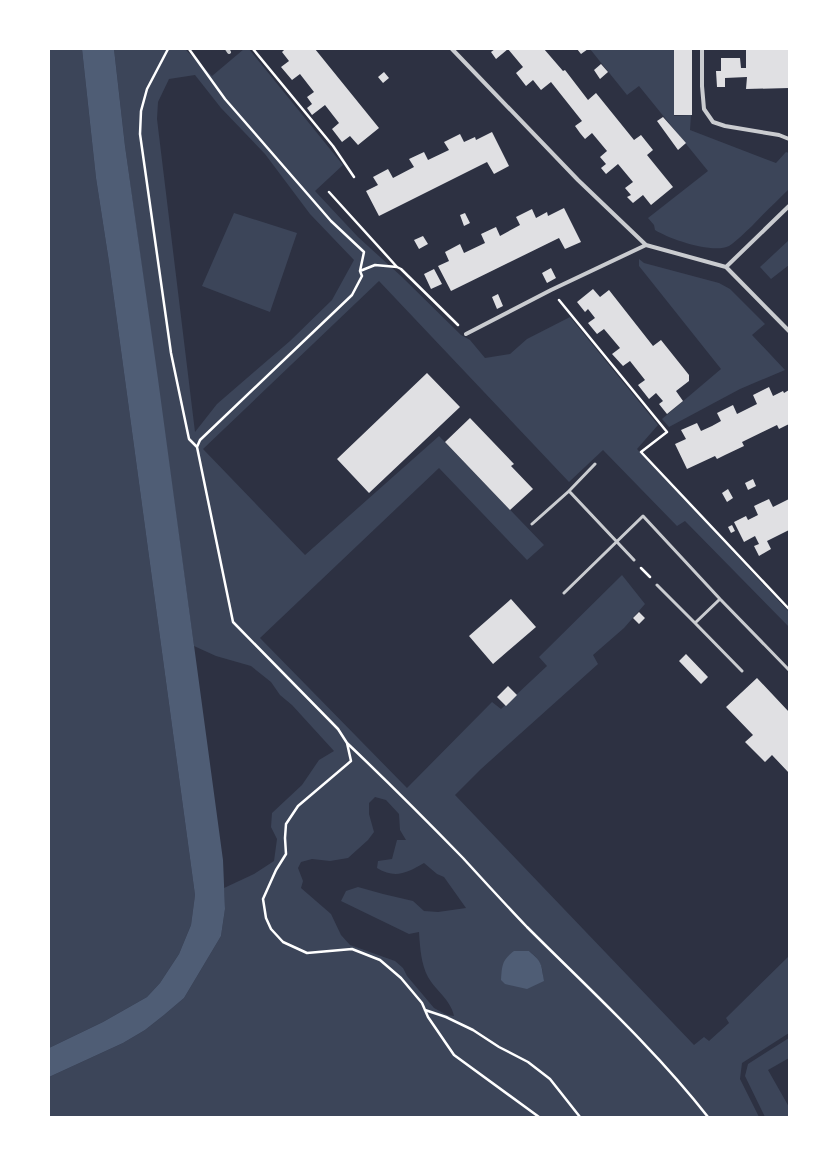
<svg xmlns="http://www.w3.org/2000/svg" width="838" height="1166" font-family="'PT Sans',sans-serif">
<rect width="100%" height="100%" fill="#2d3142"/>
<path fill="#3c4559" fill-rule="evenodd" d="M49,49H82L96,178L109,262L195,895L191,925L179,954L160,983L147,997L103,1022L49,1048Z
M114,49H185L212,76L244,49H249L343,165L315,191L358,237L401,276L461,335L470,340L485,358L510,354L527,339L570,317L658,425L637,449L789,612V627L685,521L677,526L603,450L569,482L379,281L203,449L305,555L439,436L544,545L527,560L439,468L260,638L407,788L492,702L501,709L547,666L539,657L622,575L645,604L624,628L593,655L598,664L481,769L455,795L694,1045L704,1037L709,1041L729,1023L726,1018L789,956V1033L742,1063L740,1079L759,1117H49V1077L123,1043L145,1030L164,1015L184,998L221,936L225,909L224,888L254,874L274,861L277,839L271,827L272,813L302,785L319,760L334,751L292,705L280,695L271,682L251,666L216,656L194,646L125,146ZM195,75L221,108L265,154L310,214L354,260L332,300L290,341L217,404L195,432L157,119L158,102L169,79ZM375,797L386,800L399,814L400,830L406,840H397L392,859L378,861L377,868C395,879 407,873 424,863L437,874L444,877L466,908L438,912L424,911L413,901L383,894L358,887L346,891L341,901L409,934L419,932C420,947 421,964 428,977C436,991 451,1000 454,1016L447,1015L434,1008L407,976L403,968L395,961L350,945L341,935L331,914L301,888L303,881L298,868L301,862L312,859L330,861L348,858L368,840L374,832L369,814V803ZM514,951H529C538,958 543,965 543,977Z
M590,49H674V116L691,115L690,130L776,163L786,152L789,153V189C777,201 764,213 752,226C745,232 737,241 729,246C713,254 669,239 655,230L654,225L648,218L708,171L639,86L627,95Z
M234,213L297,233L270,312L202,286Z
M789,240V265L771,279L760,267Z
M639,259L644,263L719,283L730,289L765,324L752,335L785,370L740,389L669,427L662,419L721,369L639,266Z
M789,1038V1058L768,1070L789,1107V1117H765L745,1076L748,1064Z"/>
<path fill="#4f5d75" d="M82,49H114L125,146L158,379L223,860L225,909L221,936L184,998L164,1015L145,1030L123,1043L49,1077V1048L103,1022L147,997L160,983L179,954L191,925L195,895L109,262L96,178Z
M514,951H529C543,963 541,964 544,981L527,989L505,984L501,980C502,965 502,960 514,951Z"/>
<path fill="#e0e0e3" d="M285,49H315L379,128L358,145L350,136L342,142L332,129L339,123L325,105L312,115L307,108L312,104L307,97L314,92L300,74L292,80L281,67L289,61L282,52Z
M495,49H508L496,59L491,52Z
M508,49H544L563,71L565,70L588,100L596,93L634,140L641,135L653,150L647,155L673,187L651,205L643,195L633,203L627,197L631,195L625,188L633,182L618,164L606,174L601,168L606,164L600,157L607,151L592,133L585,139L580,133L575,126L582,121L551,82L541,90L533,80L526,86L516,73L523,67Z
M577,49H588L581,54Z
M674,49H692V115H674Z
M746,49H789V88L746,89L747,77L725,78V87H717L716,71H721V58H740L741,68H746Z
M601,64L608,72L600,79L594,70Z
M384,72L389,78L383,83L378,77Z
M663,117L686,143L678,150L657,121Z
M492,132L509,166L494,174L487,162L379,216L366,191L378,185L373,177L388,169L393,178L414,167L409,159L424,152L428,160L449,150L444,142L460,134L464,142L475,137L476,140Z
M564,208L581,242L565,249L559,238L451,291L438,266L449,261L445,252L460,244L464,253L485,243L481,234L496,227L500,236L520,225L516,217L532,209L536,218L547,212L548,216Z
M465,213L470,223L464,226L460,215Z
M423,236L428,244L419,249L414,240Z
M551,268L556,278L547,283L542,273Z
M434,269L442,284L431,289L424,274Z
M593,289L600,297L609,290L653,346L661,340L689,375V381L676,391L683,401L667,414L659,404L663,401L656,393L649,399L638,385L645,380L630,361L623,366L612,354L620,348L604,329L597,334L588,323L595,318L588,309L585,312L577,302Z
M498,294L503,306L497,309L492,297Z
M427,373L460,407L369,493L337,459Z
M769,387L773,396L783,391L784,393L789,390V424L779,429L777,425L742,442L744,446L725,455L717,459L715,456L687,469L675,444L686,439L681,430L697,423L701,431L712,426L721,421L717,413L733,405L737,414L757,404L753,395Z
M470,418L514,464L511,466L533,489L510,510L445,442Z
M753,479L756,486L748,490L745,483Z
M728,489L733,498L727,502L722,493Z
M769,499L773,507L789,499V530L767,541L771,549L759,556L754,546L759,544L755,536L744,542L734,522L746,516L748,520L758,515L754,506Z
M732,525L735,531L731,533L728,527Z
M511,599L536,627L493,664L469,636Z
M639,612L645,618L639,624L633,618Z
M686,654L708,677L701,684L679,661Z
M757,678L789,712V773L772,755L765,762L745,742L753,735L726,707Z
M508,686L517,695L506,706L497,697Z"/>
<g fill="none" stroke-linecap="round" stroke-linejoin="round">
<path stroke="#fff" stroke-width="2.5" d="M168,49L147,89L141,111L140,134L171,353L189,439L197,447
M189,49L225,99L331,221L364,252L360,271L362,276L352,295L200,440L197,447L233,622L338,729L347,743L351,761L298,806L286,824L285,838L286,854L276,870L263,899L266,918L271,929L283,942L307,953L352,949L380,960L401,978L422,1003L428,1017L454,1055L539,1117
M253,49L333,146L354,177
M329,192L397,267L401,269L458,325
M360,271L375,265L397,267
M559,300L667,432L641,452L789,609
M641,568L650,577
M347,743C387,781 425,819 463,858C484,881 505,904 527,927C588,988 655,1049 708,1117
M425,1010L446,1017L473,1030L499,1047L528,1062L550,1079L580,1117"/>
<path stroke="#caccd0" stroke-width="3" d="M569,491L595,464
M532,524L569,491L634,560
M657,585L695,623
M564,593L643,516L720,599L789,670
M720,599L695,623L742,671"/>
<path stroke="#caccd0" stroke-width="4" d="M227,49L229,52
M452,49L578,180L646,245L726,267L789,331
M702,49V86L704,109L713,122L725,126L779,135L789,139
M726,267L789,206
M466,334L551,290L646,245"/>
</g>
<rect width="838" height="1166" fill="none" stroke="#ffffff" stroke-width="100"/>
</svg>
